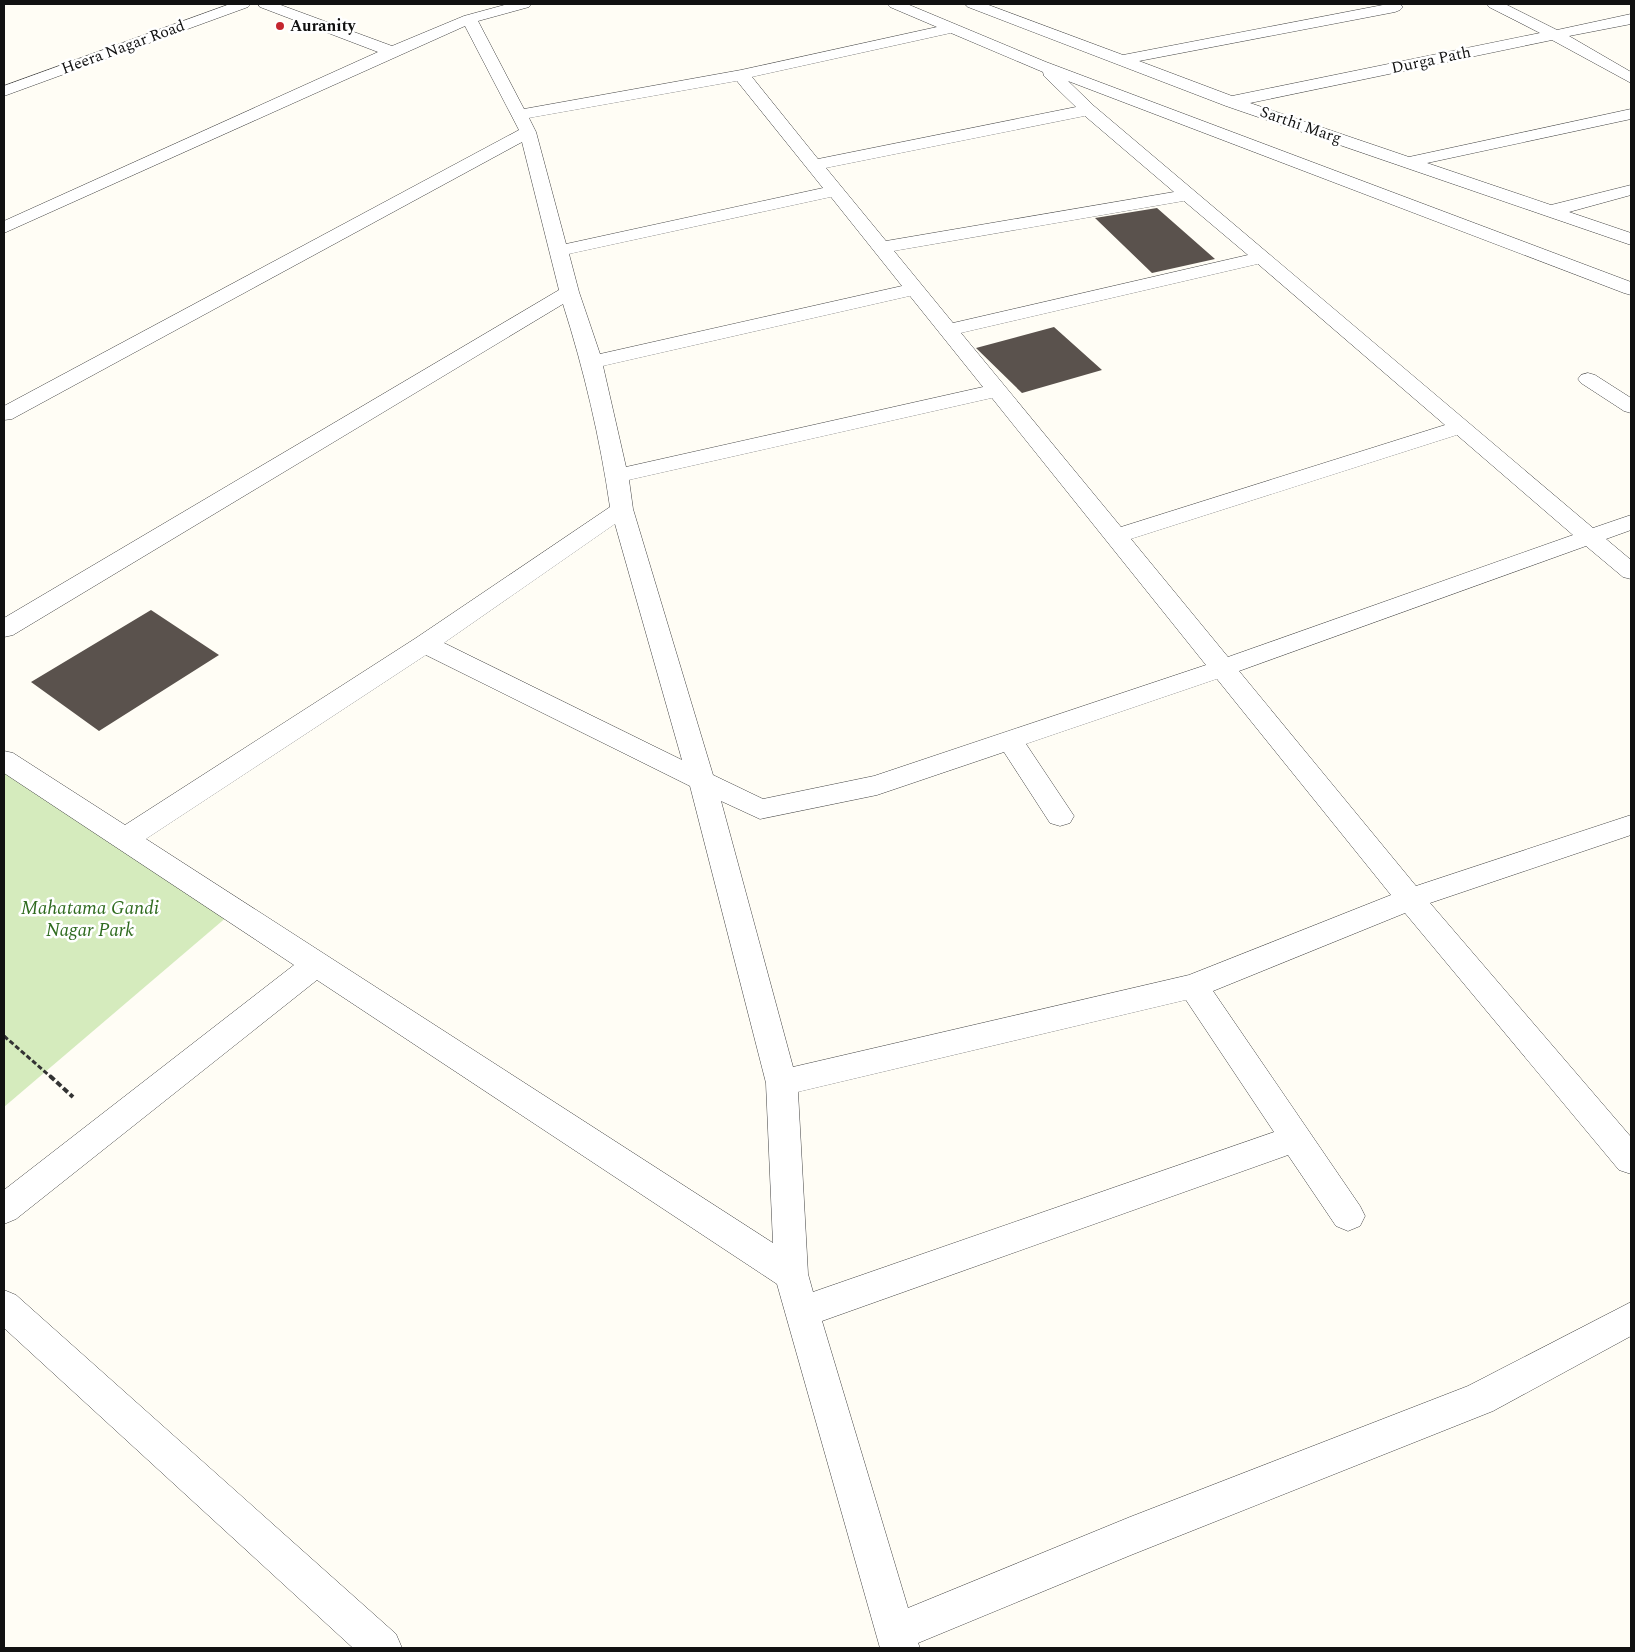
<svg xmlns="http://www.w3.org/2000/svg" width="1635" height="1652" font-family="Spectral,serif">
<rect width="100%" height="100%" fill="#fffdf5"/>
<path fill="#d5ebbd" d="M4,760L235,910L4,1107Z"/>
<path fill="#5a524d" d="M1157,208L1215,259L1152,273L1095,218Z
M1054,327L1102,370L1022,393L976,348Z
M151,610L219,655L99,731L31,682Z"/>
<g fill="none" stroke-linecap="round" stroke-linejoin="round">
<g stroke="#444" stroke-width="1">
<path id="minor" d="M230,4H251L248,7L4,96V86Z
M258,4H278L392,46L464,16L508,4H531L529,7L478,21L524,109L741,70L937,27L890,7L887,4H907L1046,62L1631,282V295L1624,293L1068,81L1094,106L1593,528L1631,515V530L1606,539L1631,560V579L1623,577L1586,546L1239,671L1416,886L1631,815V835L1430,903L1631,1137V1174L1619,1170L1405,913L1213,991L1360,1206L1365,1216L1360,1226L1348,1231L1336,1226L1288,1155L822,1321L908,1608L1130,1517L1468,1386L1631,1302V1336L1493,1411L1131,1555L918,1643L920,1648H880L777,1284L317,980L16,1219L4,1224V1190L294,965L4,773V751L13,753L125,825L416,638L610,507C600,438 584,370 563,304L13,635L4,637V618L559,290L522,142L12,419L4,420V406L519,130L465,26L4,233V221L378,52L260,7ZM951,33L1043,72L1044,76L1076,107L818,159L752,77ZM737,81L823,188L566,244L536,132L529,118ZM1085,116L1174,192L886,241L826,168ZM831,197L902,286L600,354L579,292L569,254ZM1184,201L1248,255L953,323L894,251ZM1258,264L1445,425L1121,527L961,333ZM910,296L983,387L626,467L603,366ZM992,398L1206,665L874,776L763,799L713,775L633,509L629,480ZM1457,435L1573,535L1228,657L1131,539ZM615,524L682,760L444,643ZM426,655L690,786L766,1083L773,1243L146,839ZM1217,679L1391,895L1189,975L793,1067L721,801L760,819L877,795L1004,752L1050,823L1060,826L1070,823L1074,816L1026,744ZM1186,1000L1274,1132L813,1292L808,1274L798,1092Z
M965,4H986L1123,55L1388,4H1400L1403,7L1400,10L1395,12L1139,61L1232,96L1540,33L1489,7L1487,4H1505L1557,30L1631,14V24L1569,36L1631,72V83L1552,40L1250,103L1409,157L1631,109V119L1427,163L1551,205L1631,185V195L1569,212L1631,233V245L1226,106L968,7Z
M1588,373L1595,375L1631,398V413L1624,411L1581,383L1578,379L1581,375Z
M4,1290L16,1295L396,1634L402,1648H353L4,1328Z"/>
</g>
<path stroke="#333" stroke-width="3" stroke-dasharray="5 2.5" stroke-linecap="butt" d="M4,1036L51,1077"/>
<path stroke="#333" stroke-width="4" stroke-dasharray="6 3" stroke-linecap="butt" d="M50,1076L73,1097"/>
<use href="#minor" fill="#fff" fill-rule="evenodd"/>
</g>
<circle fill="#c4262e" stroke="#fff" stroke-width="2" cx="280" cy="26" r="5"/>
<g text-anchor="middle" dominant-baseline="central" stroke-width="5" stroke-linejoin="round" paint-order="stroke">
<g font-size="16" font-weight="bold" fill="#111" stroke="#fff" text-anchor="start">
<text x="290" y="26">Auranity</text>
</g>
<g font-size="16" fill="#111" stroke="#fff">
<text transform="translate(123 47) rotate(-20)">Heera Nagar Road</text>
<text transform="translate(1431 60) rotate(-12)">Durga Path</text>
<text transform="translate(1301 125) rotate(19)">Sarthi Marg</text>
</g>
<g font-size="19" font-style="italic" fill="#2f6b1f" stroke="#fff">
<text x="90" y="908">Mahatama Gandi<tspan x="90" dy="22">Nagar Park</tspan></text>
</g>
</g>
<rect width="1635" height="1652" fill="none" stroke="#111111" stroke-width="10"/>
</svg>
